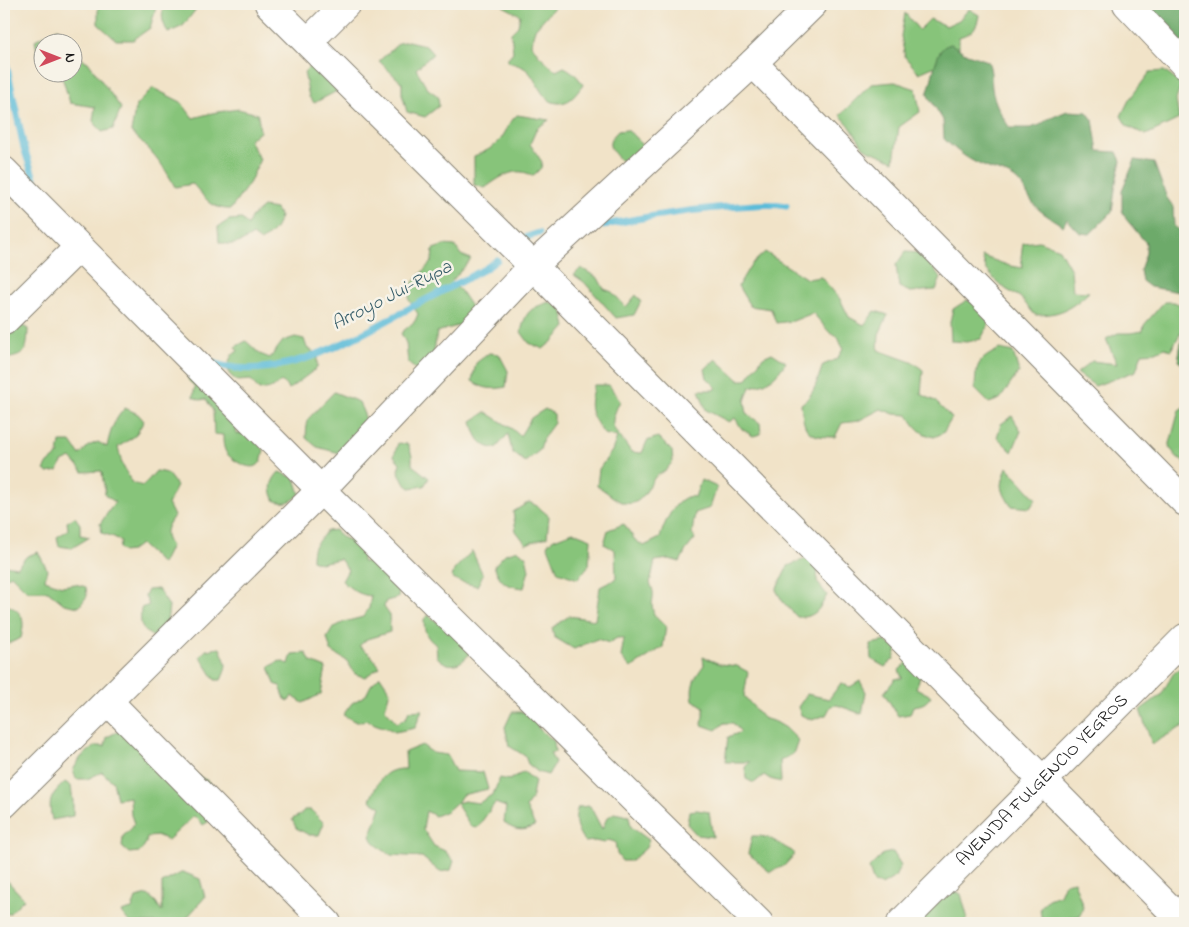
<svg xmlns="http://www.w3.org/2000/svg" width="1189" height="927" font-family="'Indie Flower',sans-serif">
<rect width="100%" height="100%" fill="#f7f3e8"/>
<filter id="ink" filterUnits="userSpaceOnUse"><feTurbulence type="fractalNoise" baseFrequency=".02" numOctaves="2"/><feDisplacementMap in="SourceGraphic" scale="10" xChannelSelector="R" yChannelSelector="G"/><feConvolveMatrix kernelMatrix="1 2 1 2 8 2 1 2 1" color-interpolation-filters="sRGB"/></filter>
<filter id="wash" filterUnits="userSpaceOnUse"><feTurbulence type="fractalNoise" baseFrequency=".0096" numOctaves="4" result="noise"/><feDisplacementMap in="SourceGraphic" scale="20" xChannelSelector="R" yChannelSelector="G"/><feGaussianBlur stdDeviation="1.12" result="paint"/><feColorMatrix in="noise" values="0 0 0 0 0 0 0 0 0 0 0 0 0 0 0 0 0 1.4 0 .05"/><feComposite in="paint" operator="in"/></filter>
<g filter="url(#wash)">
<rect width="100%" height="100%" fill="#f1e3c8"/>
<path fill="#87c47a" stroke="#52704b" d="M98,4H157L150,28L133,40H116L98,24Z
M166,4H200L183,26L168,33C163,23 159,14 166,4Z
M504,4H557L535,29L531,44L539,55L556,71L564,67C572,71 578,76 583,85C576,94 571,103 559,103C541,103 538,80 527,70C522,66 515,64 508,62V58L513,52L511,33L518,26L520,15L503,6Z
M969,9L979,15C977,29 972,33 959,37V49L947,61L919,73L905,57L901,36L905,13L919,30L930,19L946,26L959,20Z
M58,28L64,42H42V65L39,63L35,40Z
M408,41L425,45L433,54L416,69L428,89L438,96L439,106L425,117L407,112L402,94V83L379,61L399,43Z
M73,54L88,62L121,108L113,129L102,132L93,121L95,107L70,103L63,80L53,73L72,72Z
M312,64L341,89L314,103L309,97L304,72Z
M1164,71L1181,84L1176,100L1179,119L1146,135L1127,126L1121,116L1129,100L1150,72Z
M895,82L916,89L920,112L899,127L894,161L864,148L849,125L840,115L871,84Z
M153,88L181,102L193,118L212,113L238,109L258,114L260,132L249,140L260,159L250,182L231,209C212,210 204,197 193,184L175,187C164,165 150,148 131,132L136,105Z
M517,115L549,120L537,128L530,144L542,162L541,168L533,176C515,165 499,178 485,188L474,185V156C484,152 494,148 501,139C507,130 509,122 517,115Z
M627,130L637,138L642,146L627,161L620,160C609,147 605,144 618,131Z
M263,207L276,209L280,216C277,229 272,234 261,241L253,235C241,243 233,247 219,242L218,227L229,220L242,219L248,226L251,217Z
M1039,241L1059,249L1071,270L1073,291L1089,292C1071,309 1060,315 1035,315L1020,297L1007,290L996,281L986,269L982,256L1010,266L1023,268L1021,257L1023,243Z
M445,245L455,246L461,255L471,259L451,282L460,290L474,311L470,322L437,332L433,359L419,372L408,363L406,343L401,333L415,321L418,314L409,300L410,286L432,261L433,249Z
M765,252L807,279L821,277L840,299L849,317L864,325L875,311L888,315L879,334L878,350L914,363L923,370L921,394L935,401L952,418L943,433L934,437C920,434 915,427 908,415L894,414L881,409L858,421L842,423L835,437C805,437 804,431 801,404C815,395 817,380 823,365L837,359L843,349L838,337L830,333L813,313L793,321L776,323L771,309L750,306L738,286L750,266Z
M905,252L921,253L941,278L936,290L910,292L899,287L896,265Z
M581,268L598,278L604,289L612,292L626,307L636,295L641,301L634,315L616,318L584,282L574,275Z
M967,300L981,306L989,323L981,339L967,342L951,341L950,322L953,309Z
M549,302L562,308L566,327L554,340L543,349L529,343L521,332C526,311 529,309 549,302Z
M1164,302H1174L1185,307V325L1171,350L1165,348L1156,352L1142,353L1136,371L1095,386L1077,373L1092,361L1117,364L1106,339L1118,333H1130L1143,331L1144,325Z
M19,324L28,329C27,351 27,356 4,359V325Z
M295,337L304,339L307,348L317,354V368L289,389L281,381L273,388L259,390L251,380L237,381L229,374L227,366L232,355L238,351L235,347L246,341L260,354L270,358L283,341Z
M1000,349L1013,352L1019,372L1000,399L989,403L975,389C976,364 977,360 1000,349Z
M489,353L499,354L508,371L506,387C492,390 483,389 472,381L476,363Z
M772,353L786,362C775,378 770,383 750,387L745,401L747,414L760,423L761,434L753,436L742,429L735,418L729,422L706,410L699,390H713L717,388L707,378L705,369L716,359L739,380H746L763,357Z
M187,374L238,422L236,434L248,433L264,450C263,454 262,462 258,465C250,471 234,461 228,455C223,449 223,442 223,435L214,434L213,411L206,399L200,400L193,397L195,386L189,381Z
M594,385H609L620,401C605,432 616,427 631,452L642,453L647,441L658,437L672,451L673,462C670,464 668,468 665,471C662,473 658,474 655,477C647,488 642,507 624,503C614,500 607,491 597,486L599,469L612,451L617,437L604,434C590,413 587,410 594,385Z
M334,392L359,402L368,424L343,454L317,447L306,438L307,420Z
M1185,406V463L1177,457L1169,447L1179,410Z
M125,408L138,414L144,421L135,436L118,447L122,464L132,483L143,486L156,471L167,473L177,486L168,504L174,516C166,527 162,534 171,546L162,564L140,544L131,551L123,552L119,548L121,541L114,537L102,533L100,524L115,502L105,495C105,486 102,480 102,471L83,472L71,458L62,462L58,471L48,473L44,470L48,463L58,455L60,442H71L80,455L88,446L98,442L107,447C110,431 114,420 125,408Z
M545,409L554,414V423L543,438L540,450L525,462L512,452L508,434L496,448C480,448 475,435 472,421L486,412L511,428L520,436L531,418Z
M1012,416L1021,431L1012,452L997,437L1001,424Z
M398,443L408,444L412,456V465L429,478L424,486L410,488L404,483L398,470L400,463L394,456Z
M1007,467L1036,499L1030,508L1011,506C1000,488 1000,487 1007,467Z
M279,472L295,478L300,494C292,502 286,504 275,501C269,489 270,482 279,472Z
M701,480L717,487L710,508L695,513L692,533L695,539L686,550L680,562L669,559L655,561L650,583C657,597 650,599 653,611C654,617 661,622 666,626L663,647L631,668L621,657L624,638H617L609,643L597,639L574,649L554,637L552,628L569,616L595,620L600,587L616,579L615,550L604,544L608,530L624,524L635,540L644,546L660,538C663,526 673,502 687,497C690,496 693,497 695,497Z
M529,502L537,506L549,516L547,537L526,544L516,531L513,512Z
M75,517L80,524V535L90,537L72,548L59,546L57,537L68,530L67,522Z
M335,530L341,537L353,542L362,551V562C380,561 388,568 400,580L398,598L386,601L384,607L389,614L390,632L367,639L359,646L370,654L380,667L365,677L355,674L347,661L331,651L327,638L333,628L344,622L363,617L369,608L371,596C359,595 351,589 342,581L348,570L340,559L320,563L312,560C312,541 318,545 326,531Z
M573,532L591,539L589,565L578,579L558,572L547,544L554,539Z
M518,550L526,556L529,570L524,588C505,586 501,583 494,566L505,554Z
M472,551L483,575L477,586L461,582L452,578L454,570Z
M38,552L47,569L45,580L62,586L75,584L86,587L87,596L79,607L64,604L48,591H27L11,575L4,579V565L17,567L27,556Z
M805,559L818,563L817,582L827,595C819,610 815,618 797,617L783,602L776,590L788,566Z
M158,589L169,606L166,631L154,637C140,630 140,623 141,608L149,605L145,596L148,590Z
M4,594L7,605C24,612 25,621 21,638L10,643H4Z
M428,615L473,649C463,664 451,671 437,657L436,645C426,637 424,632 424,619Z
M885,641L897,649L894,659L885,667L871,659L870,644Z
M220,648C226,664 229,663 221,680H215L200,656L206,650Z
M306,653L311,662L326,668L321,694L303,703L292,696L289,701L285,699L280,686L275,684L269,667L280,661L289,664L292,654Z
M703,657L720,664L737,666L748,672L744,696L763,718L776,722L786,728L798,740L793,754L780,761L781,782L770,779L764,775L754,783L746,779L745,767L750,762H725L728,737L741,732L733,723H724L716,730L702,725L704,707L693,700C690,685 695,677 704,665Z
M909,661L921,675L916,688L931,696C926,704 921,705 913,706L910,714L898,716L884,693L895,679L902,678L899,670Z
M1185,664V725L1152,744L1140,710L1161,695L1173,674Z
M380,676L390,691L385,709L397,723L406,718L409,711L422,710L415,728L395,732C386,726 377,727 368,720L356,722L343,715L352,703L366,695L371,685Z
M860,681L866,692L862,714L837,705L831,706L826,715L812,720L801,715L798,707L807,694L829,699L841,683L850,687Z
M512,712H524L538,719V728L554,741L555,752L550,753L555,763L548,775L538,772L528,764L525,756L509,746L505,727Z
M119,731L188,771L208,781L214,790L208,822L203,825L194,816L168,840L159,836L147,837L146,843L140,852L129,853L122,847L123,836L131,829L134,823L131,815L130,797L117,799L113,782L102,772L87,779H76L73,770L81,757L95,746H105L107,737Z
M422,745L433,753L447,755L455,771L483,772L488,789L462,795L457,803L464,801L479,803L493,794L500,778L509,780L524,772L535,781L531,800L526,807L535,826C524,832 513,831 504,822L506,807L495,803L477,828L471,827L456,803L447,811L435,816L426,811L423,829L434,846L445,851L454,861L451,870L440,872L422,857L391,855L380,848L370,837L381,807L370,800C378,782 383,768 406,769L405,752Z
M65,782L71,786L73,801V816L52,820C48,800 50,796 65,782Z
M590,806L602,829L607,818L614,813L629,816L631,827L649,840L646,848L631,861H622L617,854L615,842L608,840L604,843L595,841L585,842C576,830 573,820 578,807Z
M304,810H311L324,823L319,835H309L296,828L292,819L300,815Z
M697,810L709,812L713,837L697,835L687,824L689,811Z
M752,836C756,836 761,836 765,837C774,839 783,847 792,851L794,855L784,866L770,872C762,867 757,859 748,854Z
M893,852L901,865L895,877L882,885L874,883L869,868L883,854Z
M183,872L200,879L205,897L185,920L186,923H130L121,912L132,909L136,898L148,895L156,902L162,912V883Z
M4,877L24,899L10,913L4,915Z
M1074,881L1083,907L1080,916L1068,917L1063,923H1042L1040,908L1048,899L1060,895L1065,883Z
M951,890L961,894L967,916L965,923H916Z"/>
<path fill="#6daa6a" stroke="#446343" d="M1133,4H1185V57Z
M951,44L967,54L988,61C992,71 991,78 992,88C994,102 1002,117 1010,128H1030L1040,125L1048,119L1067,111L1087,112L1093,120L1098,151L1117,152L1121,161L1116,182L1112,212L1090,234L1080,233L1067,219L1063,226C1053,219 1040,213 1033,203C1026,194 1023,184 1014,178C1006,172 995,171 986,167C969,161 957,151 944,139L943,120L927,94C932,83 935,55 943,48C945,46 948,45 951,44Z
M1135,160L1154,163L1167,198L1173,206L1174,226L1182,232L1185,229V293L1150,287L1142,281L1140,270L1146,253V243L1126,219L1122,210V190Z
M1185,326V366L1178,361L1183,330Z"/>
<g fill="none" stroke-linecap="round" stroke-linejoin="round">
<path stroke="#5bbcd9" stroke-width="7" d="M4,54L24,148L38,190
M605,225C650,216 694,209 739,206C755,205 771,203 786,206
M524,238L539,233
M207,361C272,388 354,339 410,308C435,295 460,282 485,269L497,260"/>
</g>
</g>
<g filter="url(#ink)">
<g fill="none" stroke-linecap="round" stroke-linejoin="round">
<g stroke="#868072" stroke-width="30">
<g id="minor">
<path d="M269,4L533,266L1184,923"/>
<path d="M1127,4L1185,65"/>
<path d="M308,42L346,4"/>
<path d="M753,63L1185,502"/>
<path d="M4,171L321,490L759,923"/>
<path d="M4,321L79,247"/>
<path d="M108,701L327,923"/>
<path d="M4,804L321,490L533,266L753,63L813,4"/>
<path id="s1" d="M901,923L1185,638"/>
</g>
</g>
<use href="#minor" stroke="#fff" stroke-width="28"/>
</g>
</g>
<g text-anchor="middle" dominant-baseline="central" stroke-width="5" stroke-linejoin="round" paint-order="stroke">
<g font-size="18" fill="#1c1c1c" stroke="#f7f3e8">
<text stroke="none"><textPath href="#s1" startOffset="201">AVENIDA FULGENCIO YEGROS</textPath></text>
</g>
<g font-size="19" font-style="italic" fill="#355c68" stroke="#f7f3e8">
<text transform="translate(392 296) rotate(-27)">Arroyo Jui-Rupa</text>
</g>
</g>
<rect width="1189" height="927" fill="none" stroke="#f7f3e8" stroke-width="20"/>
<g transform="translate(58 58) rotate(90)"><circle r="24" fill="#f7f3e8" stroke="#9f9d96"/>
<path d="M0-4L9 19L0 12L-9 19Z" fill="#d1495b"/>
<text y="-8" font-size="14" font-weight="bold" text-anchor="middle" fill="#1c1c1c">N</text>
</g>
</svg>
